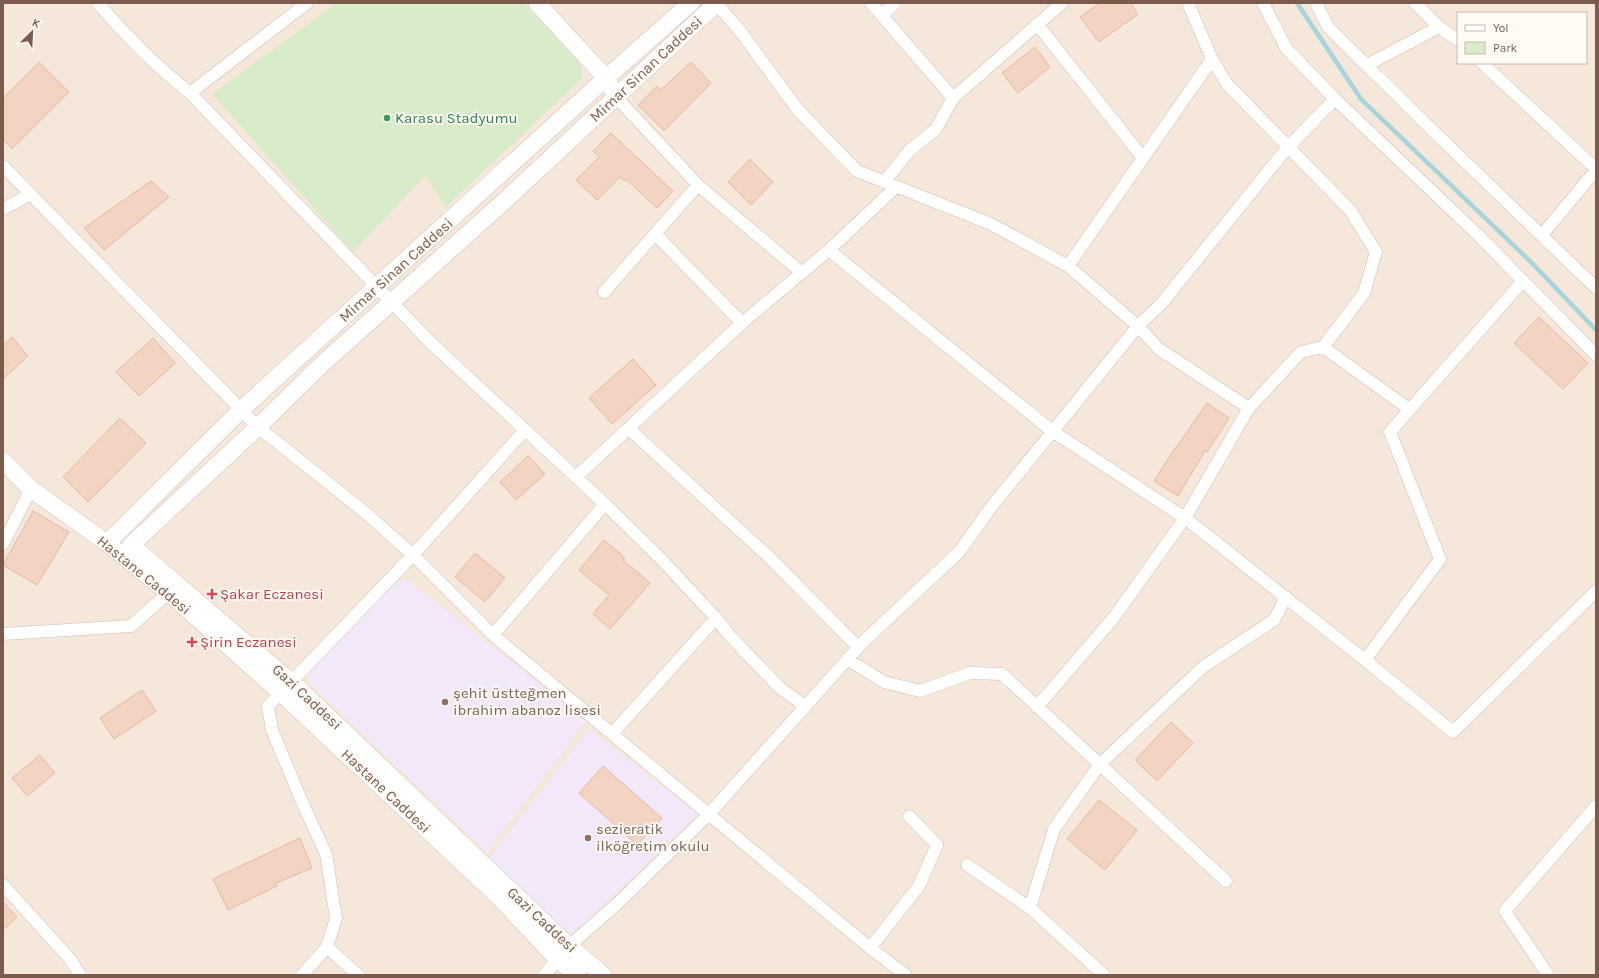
<svg xmlns="http://www.w3.org/2000/svg" width="1599" height="978" font-family="Karla,sans-serif">
<rect width="100%" height="100%" fill="#fdf5ec"/>
<path fill="#f5e7da" fill-rule="evenodd" d="M3,3H1596V975H3ZM1458,13H1586V63H1458Z"/>
<path fill="#f2e8fa" d="M407,579L586,721L487,852L309,683L308,673L393,583Z
M589,729L698,814L567,939L486,862Z"/>
<path fill="#d9ecc9" d="M337,3H523L581,59L582,78L446,207L425,176L353,252L212,94Z"/>
<g fill="none" stroke-linecap="round" stroke-linejoin="round">
<path stroke="#a5d4da" stroke-width="4.5" d="M1297,3L1361,99L1531,262L1596,330"/>
</g>
<path fill="#f3d4c3" stroke="#e6b9a3" d="M1100,3H1130L1138,14L1099,42L1080,17Z
M1035,47L1050,67L1018,93L1002,73Z
M39,62L69,92L12,149L3,139V98Z
M691,62L711,83L664,131L638,105L657,86L661,90Z
M611,133L673,191L657,208L626,179L624,181L620,177L597,200L576,180L599,157L593,151Z
M750,159L773,182L751,205L728,182Z
M151,181L169,197L104,250L84,228Z
M1539,317L1588,363L1563,389L1514,343Z
M12,337L28,356L3,379V345Z
M153,338L175,363L139,396L116,372Z
M633,359L656,385L612,424L589,398Z
M1207,403L1229,418L1207,452L1205,451L1178,496L1154,481L1175,448H1176Z
M120,418L146,443L88,502L63,477Z
M528,456L545,474L516,500L500,482Z
M33,511L69,532L37,585L3,565Z
M604,540L625,558L623,560L650,583L610,629L593,614L609,595L579,570Z
M475,553L505,578L485,602L455,577Z
M142,690L156,711L114,739L100,718Z
M1171,722L1193,743L1157,781L1135,760Z
M40,755L55,773L27,796L12,778Z
M603,766L662,818L637,845L579,793Z
M1099,800L1137,830L1105,870L1067,839Z
M300,838L312,868L276,883L277,886L228,910L213,879Z
M3,902L17,917L3,930Z"/>
<g fill="none" stroke-linecap="round" stroke-linejoin="round">
<g stroke="#d1bdb0" stroke-width="13">
<path id="street" d="M98,3C126,36 156,66 190,93L431,343L605,504L661,559L716,618L730,636L780,688L805,706
M871,3L953,98L936,129L910,150L884,182
M1188,3L1212,59L1227,84L1350,210L1376,252L1364,293L1323,347
M1263,3L1286,48L1335,99L1477,234L1596,355
M1316,3L1328,27L1427,125L1596,288
M1415,3L1439,27L1458,40
M882,15L895,3
M1037,24L1143,158
M1482,63L1596,169
M1367,65L1439,27
M190,93L307,3
M616,97L698,185L802,273
M953,98L1062,3
M1335,99L1288,147L1161,304L1138,326L1159,349L1249,408L1301,352L1323,347L1409,409
M3,166L258,427L367,514L413,555L493,635L870,948L906,975
M3,209L31,194
M655,234L742,323
M1542,235L1596,170
M829,250L1052,431L1185,518L1365,660L1453,732L1596,591
M1068,266L1212,59
M604,292L698,185
M629,429L769,557L858,647
M577,476L742,323L829,250L896,187
M3,544L31,489
M3,634L131,626L174,588
M493,635L605,504
M847,659L884,682L920,691L970,673L1002,674L1226,881
M1365,660L1440,559L1390,432L1523,281
M1037,707L1115,616L1185,518L1249,408
M612,734L716,618
M967,865L1030,908L1104,975
M3,885L71,960L80,975
M1030,908L1054,829L1100,764L1203,667L1274,620L1286,597
M327,947L358,975
M870,948L919,886L937,845L909,816
M302,975L327,947L336,918L326,854L302,802L272,730L268,706L413,555L524,431
M544,975L569,946L618,903L709,814L862,643L959,552L992,506L1138,326L1068,266L991,224L857,171L798,110L741,32L716,3
M1548,975L1505,911L1596,806"/>
</g>
<g stroke="#d6bfb0" stroke-width="18">
<path id="secondary" d="M537,3L606,78L611,87
M3,461L31,489L107,543L169,593L280,692L499,897L558,960L578,975
M107,543L242,409L606,78L691,3
M603,975L569,946L297,687L131,545L258,427L320,366L499,206L717,3"/>
</g>
<use href="#street" stroke="#fff" stroke-width="12"/>
<use href="#secondary" stroke="#fff" stroke-width="17"/>
</g>
<circle fill="#2e9e5b" stroke="#fffaf3" stroke-width="1.5" cx="387" cy="118" r="4"/>
<g fill="#e0444e" stroke="#fffaf3" stroke-width="1.5">
<path d="M210 588h4v4h4v4h-4v4h-4v-4h-4v-4h4z"/>
<path d="M190 636h4v4h4v4h-4v4h-4v-4h-4v-4h4z"/>
</g>
<g fill="#8d6e63" stroke="#fffaf3" stroke-width="1.5">
<circle cx="445" cy="702" r="4"/>
<circle cx="588" cy="838" r="4"/>
</g>
<g text-anchor="middle" dominant-baseline="central" stroke-width="3.5" stroke-linejoin="round" paint-order="stroke">
<g font-size="15" fill="#7a5b4d" stroke="#fffaf3">
<text transform="translate(646 69) rotate(-43)">Mimar Sinan Caddesi</text>
<text transform="translate(396 270) rotate(-42)">Mimar Sinan Caddesi</text>
<text transform="translate(144 575) rotate(39)">Hastane Caddesi</text>
<text transform="translate(307 697) rotate(43)">Gazi Caddesi</text>
<text transform="translate(386 791) rotate(43)">Hastane Caddesi</text>
<text transform="translate(542 920) rotate(43)">Gazi Caddesi</text>
</g>
<g font-size="15" fill="#27864d" stroke="#fffaf3" text-anchor="start">
<text x="395" y="118">Karasu Stadyumu</text>
</g>
<g font-size="15" fill="#be3a42" stroke="#fffaf3" text-anchor="start">
<text x="220" y="594">Şakar Eczanesi</text>
<text x="200" y="642">Şirin Eczanesi</text>
</g>
<g font-size="15" fill="#785e54" stroke="#fffaf3" text-anchor="start">
<text x="453" y="693">şehit üstteğmen<tspan x="453" dy="17">ibrahim abanoz lisesi</tspan></text>
<text x="596" y="829">sezieratik<tspan x="596" dy="17">ilköğretim okulu</tspan></text>
</g>
</g>
<rect width="1599" height="978" fill="none" stroke="#7a5b4d" stroke-width="8"/>
<rect x="1457" y="12" width="130" height="52" fill="#fffaf3" stroke="#cabab1"/>
<rect x="1465" y="25" width="20" height="6" fill="#ffffff" stroke="#cabab1"/>
<text x="1493" y="32" font-size="12" fill="#7a5b4d">Yol</text>
<rect x="1465" y="42" width="20" height="12" fill="#d9ecc9" stroke="#cabab1"/>
<text x="1493" y="52" font-size="12" fill="#7a5b4d">Park</text>
<g transform="translate(32 32) rotate(24)" stroke="#fffaf3" stroke-width="3" paint-order="stroke">
<path d="M0-3L7 15L0 10L-7 15Z" fill="#7a5b4d"/>
<text y="-6" font-size="11" font-weight="bold" text-anchor="middle" fill="#7a5b4d">K</text>
</g>
</svg>
